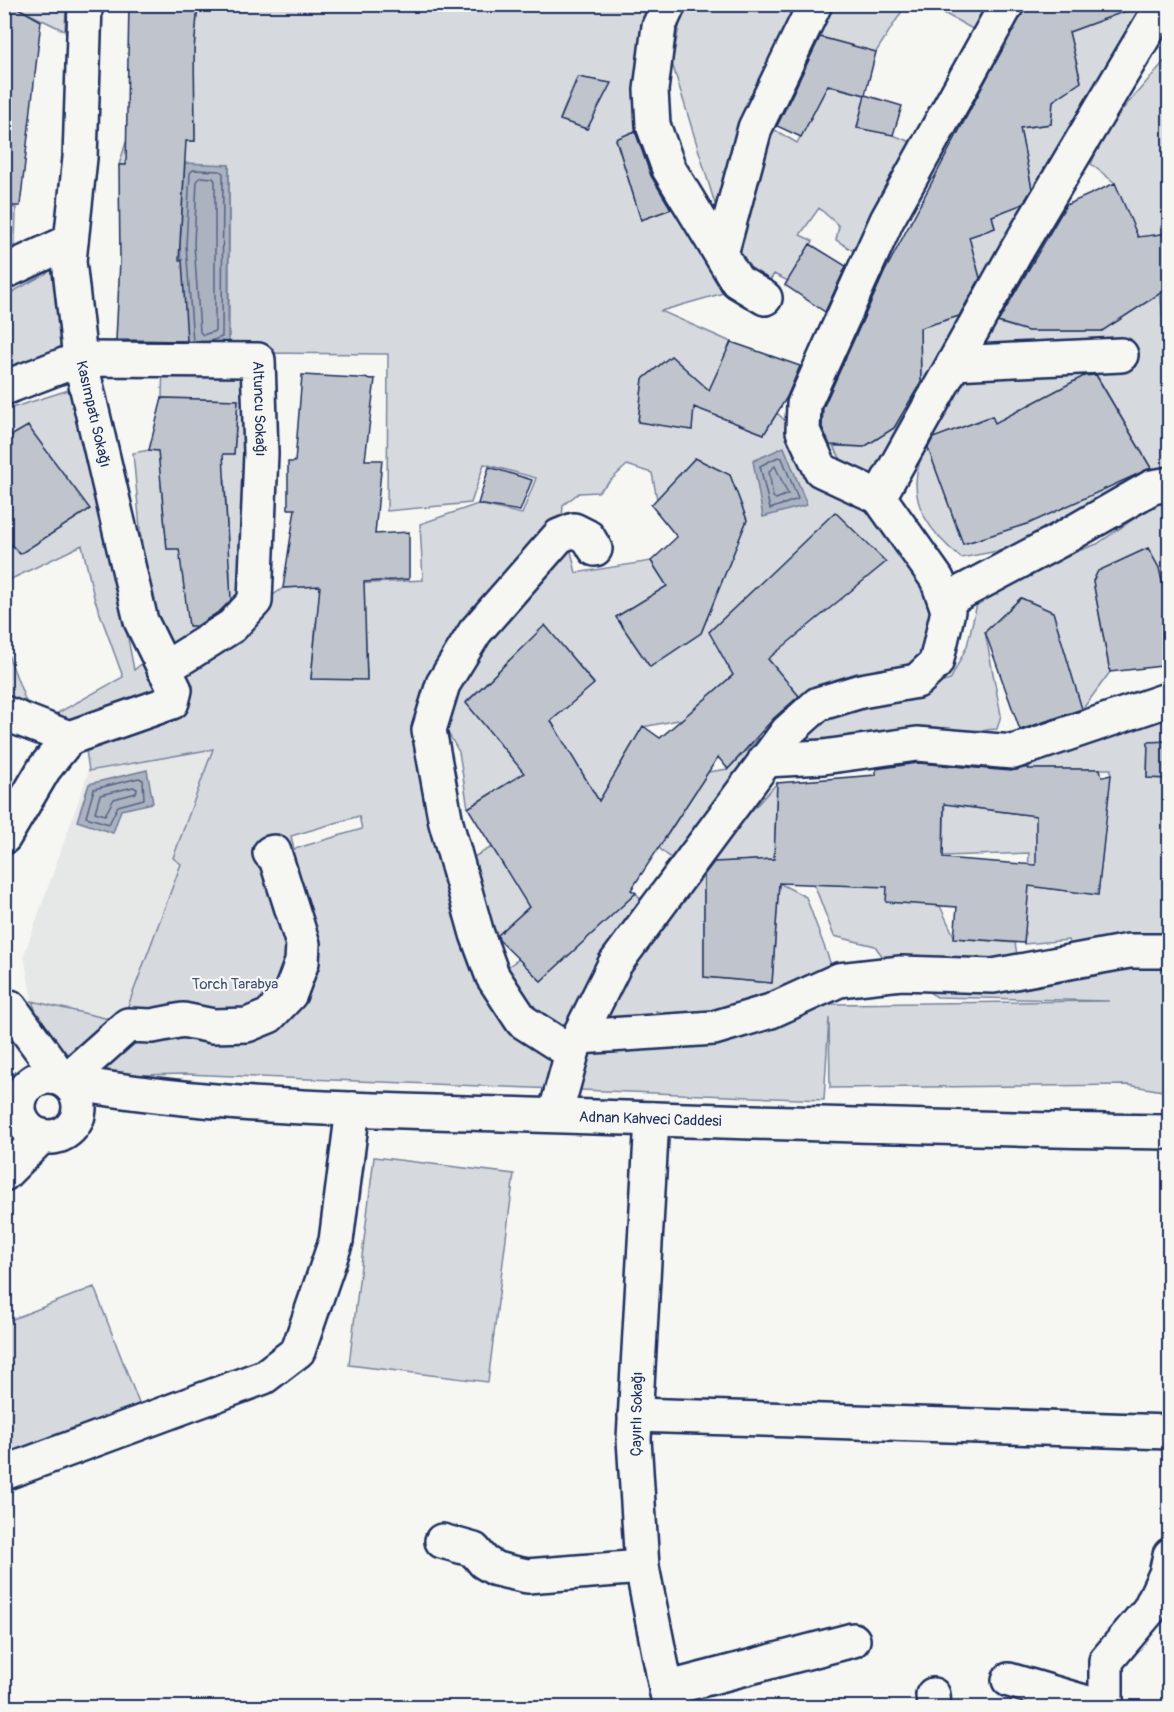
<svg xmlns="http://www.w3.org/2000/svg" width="1174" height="1712" font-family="Pangolin,sans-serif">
<rect width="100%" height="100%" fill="#f6f6f2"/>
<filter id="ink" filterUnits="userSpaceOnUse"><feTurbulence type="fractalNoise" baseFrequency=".0167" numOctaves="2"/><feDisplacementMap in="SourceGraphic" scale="12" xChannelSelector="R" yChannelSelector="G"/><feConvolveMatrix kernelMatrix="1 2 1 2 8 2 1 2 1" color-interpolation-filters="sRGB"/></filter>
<g filter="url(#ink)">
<path fill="#e6e7e7" d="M213,749L173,858L181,864L122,1022L32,1001L24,955L89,771Z"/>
<path fill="#d6d9dd" stroke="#78849e" stroke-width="1.5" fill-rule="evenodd" d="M11,5H66L65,31Z
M198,5H654L651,124L616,140L641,220L682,205L727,292L661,311L731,342L702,410L764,434L777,413L942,570L932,657L800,697L808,703L727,801L745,818L777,783L774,859L704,863V977L772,983L779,883L806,897L833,970L702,1022L656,1011L661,1037L719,1039L830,1004L1109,1001L937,997L892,970L875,946L834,936L814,884L887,886L940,906L955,938L1015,943L1019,966L1076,977L1069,940L1024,944L1029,853L943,856L946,759L962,761L958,806L1021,814L1031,759L1169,699V741L1148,743L1147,778L1169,779V1092L1128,1085L830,1088L829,1018L824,1100L185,1074L97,1076L47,1042L32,1001L122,1022L181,864L173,858L213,749L89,771L85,743L52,716L123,677L94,597L82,545L5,582V410L75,388L105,517L134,670L152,655L133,453L149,450L234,454L238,400L162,398L163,361L229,353V165H119L126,142L195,141L194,49ZM577,77L610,83L587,129L560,119ZM253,353L388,354L387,511L471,503L484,464L536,478L522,514L478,504L420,524L423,580L283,588L262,603ZM671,356L695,378L692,430L638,421L643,379ZM695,458L730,475L747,520L701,633L650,667L616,617L667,586L651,561L576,573L571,551L561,533L563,505L579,493L598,492L627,465L652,473L657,499ZM225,480L228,545L167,549L161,485ZM230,569V625L190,626L182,572ZM365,622L367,679H311L316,623ZM545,626L594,683L510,756L466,702ZM741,626L799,697L728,769L708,772L659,848L690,874L645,904L636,893L541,981L519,959L500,972L497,1004L453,917L440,811L436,712L459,752L468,808L566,746L602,806L637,783L618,768L643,727L683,719L733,675L719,650ZM1037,769H1111L1098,895L1037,887ZM359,816L362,829L294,849L291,836Z
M688,5H799L726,209L715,204L672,63L681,17Z
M829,5H906L876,52L813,35Z
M929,5H993L978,32Z
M1102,5H1161L881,485L847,469L833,446L864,447L894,428L921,382L920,328L969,312L982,286L969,237L995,228L992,216L1034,199L1020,128L1051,124L1053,101L1081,82L1069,32L1107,18Z
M1169,56V233L1155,235L1165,342H1169V468L1024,546L961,558C891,500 914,460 954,394C969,370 982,346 996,322L1028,331H1102L1115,183L1091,164L1108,126ZM1094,371L1151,468L1065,506L1019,410ZM992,416L1030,523L963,544L926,441Z
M788,76L865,95L857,128L893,135L916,144L863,257L836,240L839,226L819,208L800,235L813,241L788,281L774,274L762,293L735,247L761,122L797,143L814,111L785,98Z
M5,205L16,208L15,245L5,252Z
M52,270L62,346L5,379V296Z
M1169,500V617L1159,568L1148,548L1098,571L1093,581L1110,672L1082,710L1053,612L1021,598L985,632L1001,715L997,729L806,744V729L839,706L906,693L950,680L967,646L981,587L1097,544L1157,503Z
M4,644L31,715L5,711Z
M492,847L588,854L496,937L470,859Z
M374,1157L514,1174L488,1382L349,1365Z
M94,1287L140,1406L5,1457V1322Z"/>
<path fill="#abb2c0" stroke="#717e99" stroke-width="1.5" d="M185,163L229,165L228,345L187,350L180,245Z
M784,447L807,505L763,517L753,461Z
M147,770L153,803L121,810L113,833L77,821L89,784Z"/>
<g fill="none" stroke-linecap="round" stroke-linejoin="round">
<path stroke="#556385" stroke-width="1.5" d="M201,177L213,178L215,181V331L203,335L200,332L194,244L197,180Z
M193,342L186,245L190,173L193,170L220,171L223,173L222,337L207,342
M778,457L782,458L798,499L770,509L760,466Z
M775,466L788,494L776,499L773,497L769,471Z
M139,778L143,780L144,799L118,806L109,824L86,817L94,789Z
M133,787L137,789L136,793L114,799L105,815L95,812L100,795Z"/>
</g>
<path fill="#c0c4cd" stroke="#1b2f5e" stroke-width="1.5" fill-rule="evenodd" d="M4,4H11L41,21L20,206H4Z
M129,4H198L194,49L195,141H186L179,260H182L187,341L116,340L120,261L119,165H126Z
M1026,4H1137V7L1069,32L1081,82L1053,101L1051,124L1020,128L1032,189L1023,204L992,216L995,228L969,237L980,278L959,316L920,328L921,382L894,428L864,447L830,445L822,427L823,408L885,271Z
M820,37L876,52L865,95L828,85L801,137L777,126Z
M578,77L611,83L587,129L560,120Z
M865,95L902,106L893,135L857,128Z
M635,131L651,176L671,209L641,220L616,139Z
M1115,183L1138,237L1170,233V287L1102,331H1028L998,322L1066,205Z
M810,244L846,266L825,312L785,285Z
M731,342L800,366L787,397L764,434L694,407L692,430L638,422L643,379L671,356L709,390Z
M302,375L375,379L365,460H382L375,534L409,532V579L364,582L367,680L311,679L320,586L283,588L295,509H288V462H295Z
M1096,375L1151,468L1030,523L963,544L928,448L933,438L992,416L995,423L1084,376Z
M162,398L238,400L234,454H223L231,600L220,611L197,626H189L179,549H167L158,451L149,450Z
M28,426L90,509L20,554L4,537V440Z
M695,458L730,475L747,520L701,633L650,667L616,617L667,586L651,561L677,537L651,505Z
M489,467L532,480L520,511L478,504Z
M835,512L886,562L768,659L799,696L774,718L728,769L718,757L631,890L636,893L541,981L499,940L498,935L529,907L468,808L524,773L466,703L545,625L594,684L551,721L599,801L643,726L660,738L733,675L709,632Z
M1148,548L1159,568L1170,617V665L1110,672L1093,581L1098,571Z
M1021,598L1053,612L1082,709L1020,730L985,632Z
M1170,741V779L1147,778L1148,742Z
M918,763L1011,771L1028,767V769H1100L1102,777L1111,775L1098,895L1029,886L1024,943L954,938L957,907L886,902L887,887L779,883L772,983L704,977V875L714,862L774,859L777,783L876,775V769ZM944,804L1036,816V865L943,858Z"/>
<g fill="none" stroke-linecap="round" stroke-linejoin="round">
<g stroke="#1b2f5e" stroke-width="38">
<g id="minor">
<path d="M669,4L659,26L651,90L653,125L669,169L737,281L765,298"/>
<path d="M721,254L755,128L815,4"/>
<path d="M4,272L71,241"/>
<path d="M954,363L1121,355"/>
<path id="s1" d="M4,388L80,359L258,360L261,453L255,601L232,626L164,669"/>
<path d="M879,497L821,470L803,431L804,404L887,220L1007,4"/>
<path d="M945,601L1058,541L1152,487L1170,484"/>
<path d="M4,713L69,738"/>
<path d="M69,738L172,702L175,690L141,621L80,359L69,261L80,158L85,4"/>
<path d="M765,760L823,757L917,744L1013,752L1170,699"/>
<path d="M4,837L44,769L69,738"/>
<path d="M579,1037L714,1028L771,1011L839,980L901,973L993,976L1129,951H1170"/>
<path d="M572,1053L522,1021L493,977L477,934L446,823L429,730L443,684L475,632L559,536L574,530L588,537L595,549"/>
<path d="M65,1081L128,1025L152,1026L183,1020L213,1026L247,1025L269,1016L290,994L302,962L303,944L274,852L270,853"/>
<path d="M555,1115L574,1046L615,964L787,732L818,704L861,691L917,681L936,663L948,611L945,601L937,579L879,497L1017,250L1163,4"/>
<path d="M652,1119L634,1439L642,1567L670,1708"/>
<path d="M635,1415L1170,1432"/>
<path d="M4,1473L264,1377L298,1351L336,1241L353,1109"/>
<path d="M442,1541L474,1550L484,1562L496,1569L527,1576L642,1567"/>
<path d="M1009,1680L1105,1708"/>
<path d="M666,1689L853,1640"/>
<path d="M933,1695L934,1708"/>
<path d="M1106,1708V1661L1149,1610L1166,1574L1170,1555"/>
</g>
</g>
<g stroke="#1b2f5e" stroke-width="38">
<g id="major">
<path d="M10,1007L63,1080"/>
<circle cx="49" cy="1107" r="30"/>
<path id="s2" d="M67,1082C216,1109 379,1110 531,1115C744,1122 957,1129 1170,1132"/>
<path d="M4,1174L42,1136"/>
</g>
</g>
<use href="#minor" stroke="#f6f6f2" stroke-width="33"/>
<use href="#major" stroke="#f6f6f2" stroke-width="33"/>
</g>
</g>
<g text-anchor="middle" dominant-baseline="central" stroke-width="4.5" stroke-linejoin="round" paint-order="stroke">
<g font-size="15" fill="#1b2f5e" stroke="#f6f6f2">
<text stroke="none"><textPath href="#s1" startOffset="308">Altuncu Sokağı</textPath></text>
<text transform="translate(93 414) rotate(77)">Kasımpatı Sokağı</text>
<text stroke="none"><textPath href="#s2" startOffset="585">Adnan Kahveci Caddesi</textPath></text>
<text transform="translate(637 1414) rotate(-89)">Çayırlı Sokağı</text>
</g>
<g font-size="15" fill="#405177" stroke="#f6f6f2">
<text x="235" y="984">Torch Tarabya</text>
</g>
</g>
<rect width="1174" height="1712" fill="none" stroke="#f6f6f2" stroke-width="24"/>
<rect x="12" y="12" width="1150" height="1688" fill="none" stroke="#1b2f5e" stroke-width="2" filter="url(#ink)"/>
</svg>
